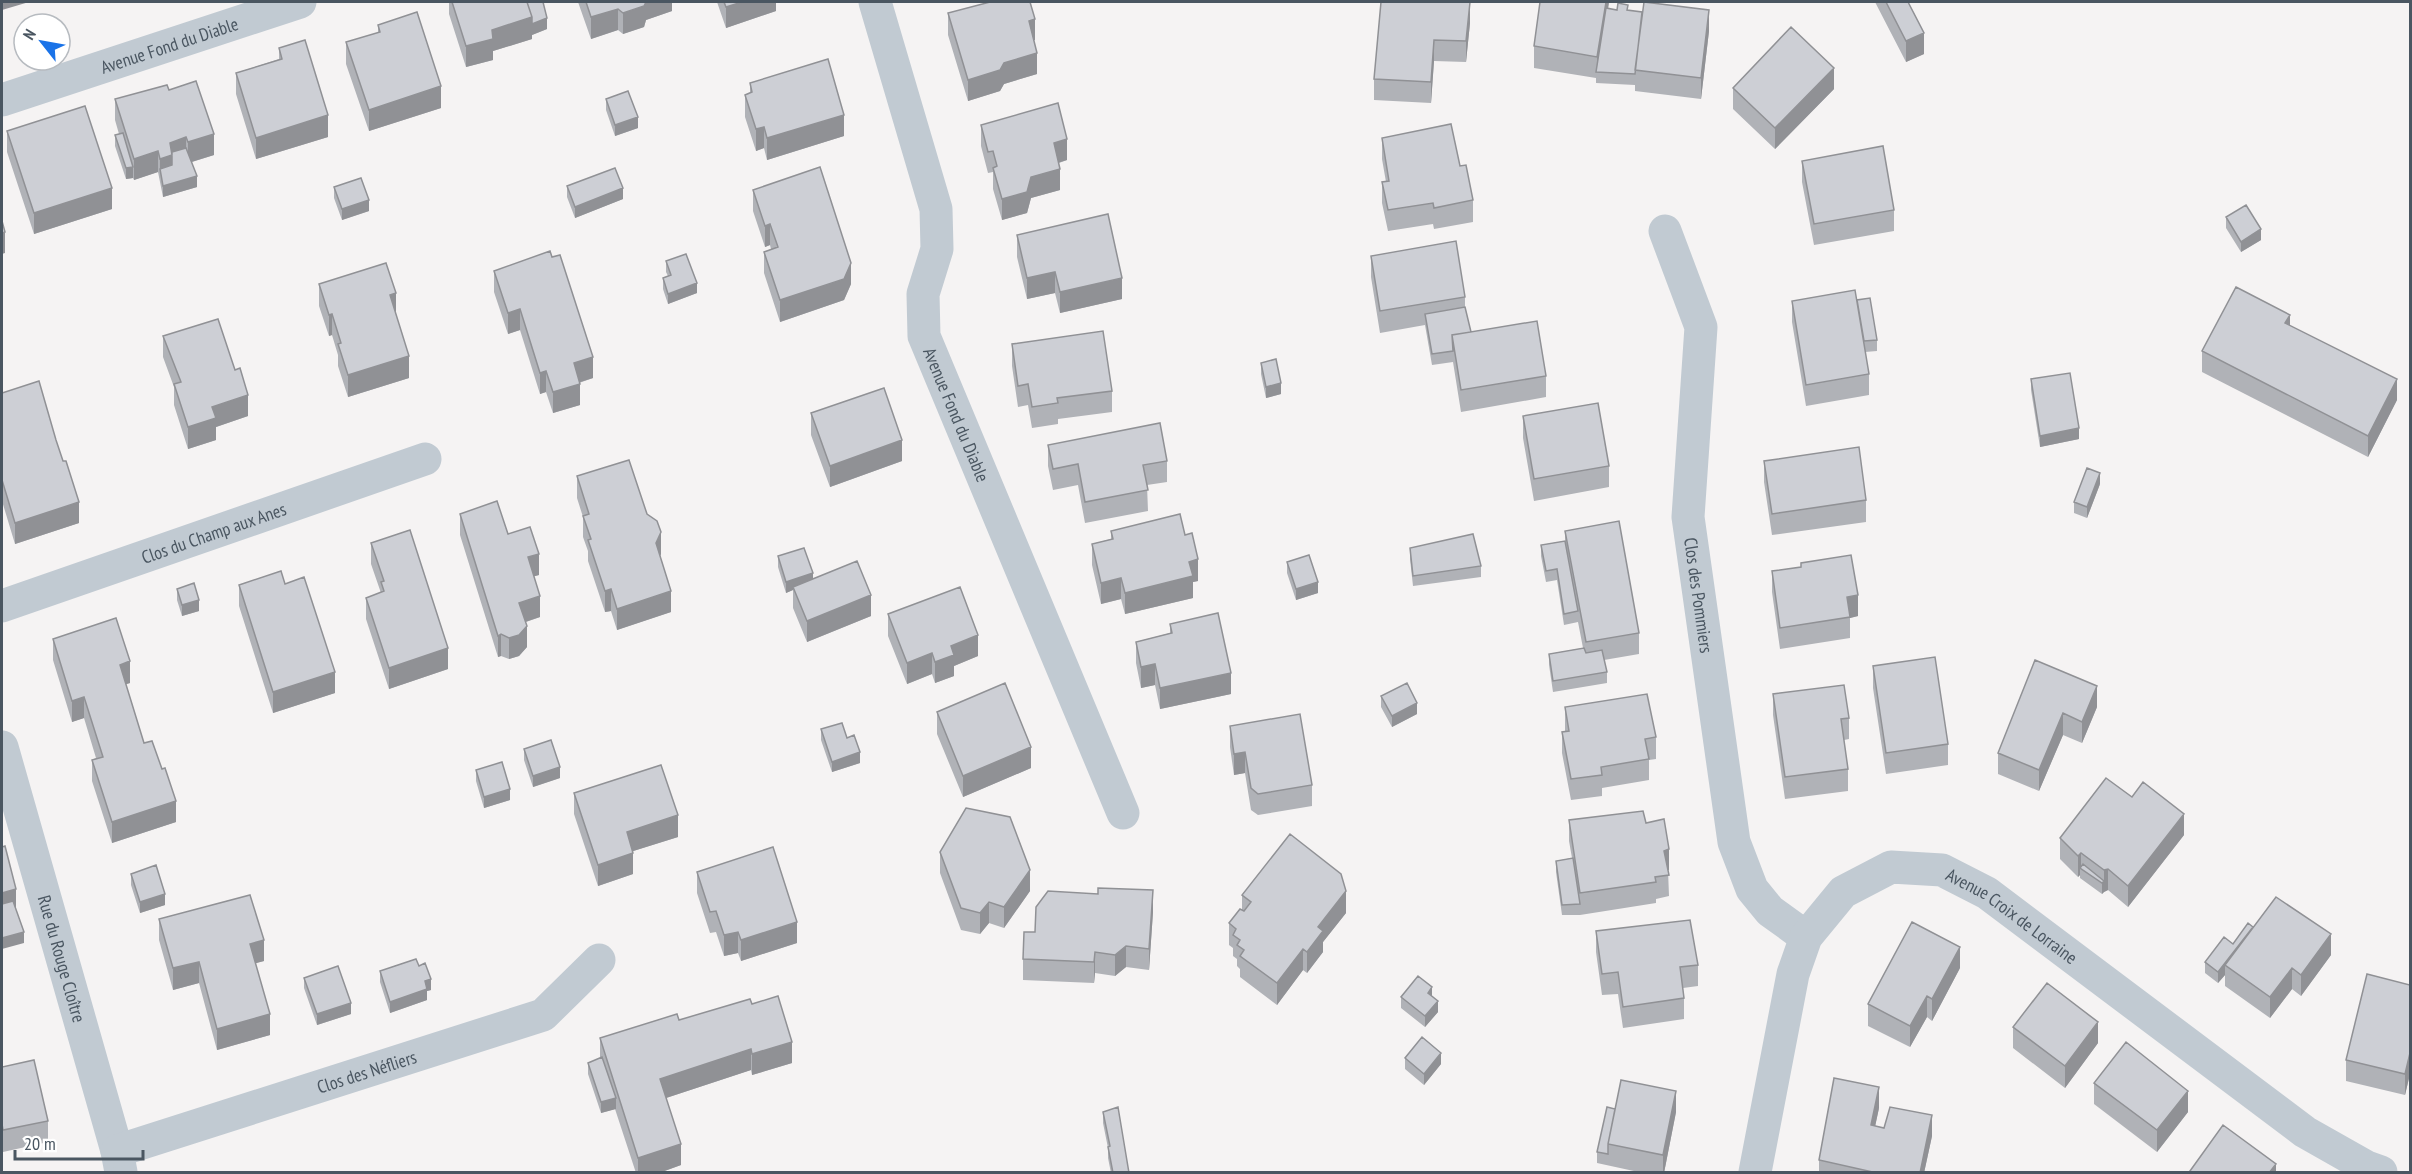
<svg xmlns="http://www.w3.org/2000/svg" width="2412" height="1174" font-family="'PT Sans Narrow',sans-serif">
<rect width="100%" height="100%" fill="#f5f3f3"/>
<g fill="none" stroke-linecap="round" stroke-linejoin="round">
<g stroke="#c1cad2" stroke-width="33">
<path id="s1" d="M875,2L936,209L937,249L923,294L924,336L1123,813"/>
<path id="s2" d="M2,100L300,2"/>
<path id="s3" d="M1665,231L1701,327L1688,517L1734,842L1752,889L1770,911L1806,937"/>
<path id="s4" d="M2,606L425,459"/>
<path id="s5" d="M2,747L117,1151L121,1172"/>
<path id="s6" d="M117,1151L543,1015L599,960"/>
<path id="s7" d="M1755,1172L1793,974L1806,937L1843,892L1891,867L1942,870L1987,893L2305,1132L2367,1167L2381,1172"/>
</g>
</g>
<path fill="#b0b2b7" d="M449,2H543L547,29L532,35V39L493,51V60L466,67L449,14Z
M578,2H672V11L646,20L644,27L623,34L618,30L591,39Z
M717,2H776V11L726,28Z
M1381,2L1470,23L1466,62L1434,61L1431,103L1374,100V79Z
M1540,2H1609L1608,9L1628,10L1709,31L1701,99L1635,91V85L1596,83V78L1534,68V46Z
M1875,2H1908L1924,54L1906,62Z
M948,13L1035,40H1034L1037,74L1004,84L1000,91L968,101L948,35Z
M378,25L441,108L369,131L346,64V42L378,33Z
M279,48L328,137L256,159L236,94V73L279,59Z
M750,83L844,136L767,160L764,148L756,151L745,117V95L750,93Z
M1733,88L1834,89L1775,149L1733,109Z
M169,90L214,155L192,162L197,187L163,197L158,172L134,180L133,178L126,179L115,146V135L119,134L115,120V99Z
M606,99L638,128L615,136L606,110Z
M981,125L1067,160L1059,163L1060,190L1031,198L1027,213L1002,220L993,189V172L988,173L981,146Z
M7,131L112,209L34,234L7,152Z
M1382,138L1460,166L1473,200V222L1434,229L1433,224L1388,231L1382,203V182H1386L1382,159Z
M1802,161L1894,210V231L1814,245L1802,182Z
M567,186L623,199L575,218L567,197Z
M334,187L369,211L342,220L334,198Z
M753,190L851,284L844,300L780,322L764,273V252L771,249L770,245L765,247L753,211Z
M2226,217L2261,240L2241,252L2226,228Z
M1017,235L1122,299L1060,313L1055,293L1027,299L1017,257Z
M1371,256L1465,297V307L1471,332L1546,376V397L1461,412L1453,362L1432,365L1425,325L1380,333L1371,277Z
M666,261L697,293L668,304L663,289V278L668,276L666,272Z
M494,271L593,378L579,383L580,405L553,413L546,392L540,394L520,330L508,334L494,292Z
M319,284L396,314L409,378L348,397L338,366V355L332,335L329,336L319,306Z
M1857,300L1877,340V351L1865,352L1869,374V395L1806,406L1792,322V301Z
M2290,325L2397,400L2368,457L2202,372V351Z
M163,336L248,416L216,427V440L188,449L174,405V387L163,357Z
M1012,344L1112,391V412L1058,419V424L1032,428L1028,405L1018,407L1012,366Z
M1261,363L1281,394L1266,398L1261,374Z
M2031,379L2079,439L2040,447L2031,390Z
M2,393L79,523L15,544L2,501Z
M811,413L902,461L830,487L811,435Z
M1523,416L1609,466V487L1534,501L1523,438Z
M1048,445L1167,461V482L1147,485L1148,511L1085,523L1078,485L1053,490L1048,466Z
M1764,461L1866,500V522L1772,535L1764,482Z
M577,476L647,514L661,554L660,556L671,612L617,630L611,611L605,612L588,561V551L583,537V517L577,498Z
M2100,484L2087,518L2074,513V502Z
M460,514L508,534L539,575L534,576L540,617L526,622L527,647L519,656L509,659L501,656L498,657L460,535Z
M1111,531L1185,535L1198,581L1193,582V598L1125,614L1121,599L1101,604L1092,565V544L1111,539Z
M1565,531L1639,633V654L1604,660L1607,672V683L1553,692L1549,665V654L1583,648L1578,622L1564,625L1557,580L1546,582L1541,556V545L1565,541Z
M371,543L448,669L389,689L366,619V598L381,593L371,564Z
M1410,548L1481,566V577L1413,586L1410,559Z
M778,556L813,579L871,616L807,642L793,608V590L786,593L778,567Z
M1287,562L1318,593L1296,600L1287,573Z
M1772,571L1858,616L1850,618V638L1780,649L1772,592Z
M239,585L335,693L273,713L239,606Z
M177,589L199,611L182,616L177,600Z
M888,614L978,656L954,666V676L935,683L932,674L907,684L888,636Z
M1170,624L1231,694L1160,709L1155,685L1141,688L1136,663V642L1170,633Z
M53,639L130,683L126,684L144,743L176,822L112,843L92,781V760L96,758L84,718L72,722L53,660Z
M1873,666L1948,744V765L1886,774L1873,688Z
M2097,686V707L2082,743L2063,735L2039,791L1998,774V753Z
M1773,694L1849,718V739L1844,740L1848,769V791L1785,799L1773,715Z
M1381,696L1417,714L1392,727L1381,707Z
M1565,707L1656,737V759L1649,760V780L1602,788V796L1571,800L1562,753V732L1565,731Z
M937,712L1031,768L963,797L937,734Z
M1230,726L1312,785V806L1258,815L1251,810L1245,773L1234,775L1230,747Z
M821,729L847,738L860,763L832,772L821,740Z
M524,749L560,778L533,787L524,760Z
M476,770L510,800L484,808L476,781Z
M574,793L678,837L633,851V874L598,886L574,814Z
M1569,820L1646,823L1669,870H1668L1669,896L1656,899V903L1580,915H1562L1556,872V861L1572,858L1569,841Z
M2184,835L2128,907L2108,890L2104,892L2102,894L2080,878V875L2078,877L2060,859V838Z
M940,852L1030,891L1004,928L989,923L980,934L961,930L940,873Z
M697,872L797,943L741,961L738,953L724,956L716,932L710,933L697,893Z
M131,874L165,905L140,913L131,885Z
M1242,895L1346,913L1323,942V952L1307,973L1303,970L1277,1005L1240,977V969L1237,966V959L1233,956V948L1229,945V923L1242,910Z
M1153,912L1149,970L1126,967L1115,976L1095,973L1094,983L1023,980V959L1035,932Z
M159,919L264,961L255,963L270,1035L217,1050L199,983L173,990L159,940Z
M2253,927L2331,955L2301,996L2292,989L2270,1018L2225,986V975L2218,983L2205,973V962L2233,944Z
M1596,931L1698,965V986L1683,988L1684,998V1019L1623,1028L1618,994L1602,995L1596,952Z
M419,966L431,990L427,991V1000L390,1013L380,982V971Z
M1960,968L1932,1021L1927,1017L1910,1047L1868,1026V1004Z
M304,978L351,1014L317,1025L304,988Z
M2410,985V1074L2405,1095L2346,1081V1060Z
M1432,996L1438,1012L1425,1027L1401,1008V997Z
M752,1004L792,1063L752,1075L751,1070L666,1098L681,1165L659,1173H636L615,1109L601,1113L588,1074V1063L600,1058V1038Z
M2013,1027L2098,1043L2065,1088L2013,1048Z
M1405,1058L1441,1064L1424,1085L1405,1069Z
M2,1067L48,1121V1142L3,1152L2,1146Z
M2094,1083L2188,1112L2157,1152L2094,1104Z
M1879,1108L1875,1126L1932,1136L1924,1173H1819V1160Z
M1615,1109L1676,1112L1664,1173H1643L1597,1163V1152Z
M1103,1112L1129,1173H1111L1108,1158V1148L1103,1123Z"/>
<path fill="#909195" d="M2,2H29L2,10Z
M646,2H672V11L646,20L644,27L623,34V13Z
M742,2H776V11L726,28V7Z
M1470,2V23L1466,62V41Z
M1606,2H1609L1598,72H1597V57Z
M618,9V30L591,39V17Z
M1709,10V31L1701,99V78Z
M532,17L547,18V29L532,35V39L493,51V60L466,67V46L492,30Z
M1035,19V40L1029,42V21Z
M1924,33V54L1906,62V41Z
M1434,40V61L1431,103V82Z
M1037,53V74L1004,84L1000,91L968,101V80L1004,63Z
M1834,68V89L1775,149V128Z
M441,86V108L369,131V110Z
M328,115V137L256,159V138Z
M844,115V136L767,160V138Z
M638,117V128L615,136V125Z
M764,127V148L756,151V129Z
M214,134V155L188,163V142Z
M186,137V158L172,176L160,169V159L170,143Z
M1067,139V160L1054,164V143Z
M158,151V172L134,180V159Z
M133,167V178L126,179V168Z
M1060,169V190L1031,198L1027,213L1002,220V199L1031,177Z
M197,176V187L163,197V186Z
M112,188V209L34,234V213Z
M623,188V199L575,218V207Z
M369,200V211L342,220V209Z
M770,224V245L765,247V226Z
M2261,229V240L2241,252V242Z
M5,232V253L2,254V233Z
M851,263V284L844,300L780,322V300Z
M1055,272V293L1027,299V278Z
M1122,278V299L1060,313V292Z
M697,283V293L668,304V294Z
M396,293V314L390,295Z
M520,309V330L508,334V313Z
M332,314V335L329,336V315Z
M2290,315V336L2285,323Z
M409,356V378L348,397V375Z
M593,357V378L574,384V363Z
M546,371V392L540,394V373Z
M2397,379V400L2368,457V436Z
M1281,383V394L1266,398V387Z
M580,384V405L553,413V392Z
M248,395V416L216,427V440L188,449V427L212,407Z
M2079,428V439L2040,447V436Z
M902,440V461L830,487V466Z
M2100,473V484L2087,518V507Z
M79,502V523L15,544V523Z
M661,532V554L656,564V543Z
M539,554V575L528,578V557Z
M1198,559V581L1193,582V598L1125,614V593L1189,562Z
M813,573V584L793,587V590L786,593V582Z
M1121,578V599L1101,604V583Z
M1318,582V593L1296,600V589Z
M611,589V611L605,612V591Z
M671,591V612L617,630V609Z
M871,595V616L807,642V621Z
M1858,595V616L1850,618L1847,597Z
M540,596V617L519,624V603Z
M199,600V611L182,616V605Z
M527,626V647L519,656L509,659V638Z
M501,634V656L498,657V636Z
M978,635V656L954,666V676L935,683V662L951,646Z
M448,648V669L389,689V668Z
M932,653V674L907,684V663Z
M130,661V683L120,686V665Z
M1155,664V685L1141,688V667Z
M335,672V693L273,713V692Z
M1231,673V694L1160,709V688Z
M2097,686V707L2082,743V722Z
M84,697V718L72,722V701Z
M1417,703V714L1392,727V716Z
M2063,713V735L2039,791V770Z
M1031,747V768L963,797V776Z
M860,752V763L832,772V762Z
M1245,752V773L1234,775V754Z
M560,767V778L533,787V776Z
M510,789V800L484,808V797Z
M176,801V822L112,843V822Z
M2184,814V835L2128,907V886Z
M678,815V837L627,853V832Z
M1669,849V870L1664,872V851Z
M633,853V874L598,886V865Z
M2081,853V868H2080V875L2078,877V856Z
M2108,869V890L2104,892V870Z
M1030,870V891L1004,928V907Z
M2104,881V892L2102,894V883Z
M16,889V911L2,914V893Z
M1153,890V912L1149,970V949Z
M1346,891V913L1323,942V952L1307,973V952L1318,927Z
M165,894V905L140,913V902Z
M989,902V923L980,934V913Z
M797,922V943L741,961V940Z
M24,932V943L2,949V938Z
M738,932V953L724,956V935Z
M2331,934V955L2301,996V975Z
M264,940V961L250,965V944Z
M1126,946V967L1115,976V955Z
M1960,947V968L1932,1021V999Z
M1303,949V970L1277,1005V983Z
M1095,952V973L1094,983V962Z
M2235,952L2225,965V975L2218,983V972Z
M199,962V983L173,990V968Z
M2292,968V989L2270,1018V997Z
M431,979V990L427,991V1000L390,1013V1002L425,981Z
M1432,987V998L1428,993Z
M1927,996V1017L1910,1047V1026Z
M1438,1001V1012L1425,1027V1016Z
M351,1003V1014L317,1025V1014Z
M270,1014V1035L217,1050V1029Z
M2098,1022V1043L2065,1088V1066Z
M792,1042V1063L752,1075V1054Z
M751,1049V1070L660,1100V1079Z
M1441,1053V1064L1424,1085V1074Z
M2410,1053V1074L2405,1095V1074Z
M1879,1087V1108L1871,1146V1125Z
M1676,1091V1112L1664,1173H1663V1155Z
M2188,1091V1112L2157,1152V1130Z
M616,1098V1109L601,1113V1102Z
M1932,1115V1136L1924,1173H1920Z
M681,1144V1165L659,1173H638V1158Z
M2276,1164V1173H2269Z"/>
<path fill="#cdcfd5" stroke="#909195" stroke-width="1.5" d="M452,2H527L532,17L492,30L493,39L466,46Z
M527,2H543L547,18L532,24V17Z
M586,2H646L644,6L623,13L618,9L591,17Z
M724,2H742L726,7Z
M990,2H1030L1035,19L1029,21L1037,53L1004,63L1000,70L968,80L948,13Z
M1381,2H1470L1466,41L1434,40L1431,82L1374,79Z
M1540,2H1606L1597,57L1534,46Z
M1644,2L1709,10L1701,78L1635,70Z
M1886,2H1908L1924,33L1906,41Z
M1618,3L1628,5L1627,10L1642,12L1635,74L1596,72L1606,8L1617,10Z
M417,12L441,86L369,110L346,42L380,32L378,25Z
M1791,27L1834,68L1775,128L1733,88Z
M305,40L328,115L256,138L236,73L282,59L279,48Z
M828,59L844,115L767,138L764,127L756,129L745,95L752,92L750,83Z
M196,81L214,134L188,142L186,137L170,143L172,155L160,159L158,151L134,159L115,99L167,85L169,90Z
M628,91L638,117L615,125L606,99Z
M1058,103L1067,139L1054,143L1060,169L1031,177L1027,192L1002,199L993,168L997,166L993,151L988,152L981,125Z
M85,106L112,188L34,213L7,131Z
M1451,124L1460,166L1466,165L1473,200L1434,208L1433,203L1388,210L1382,182L1389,181L1382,138Z
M123,133L133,167L126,168L115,135Z
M1883,146L1894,210L1814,224L1802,161Z
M186,148L197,176L163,186L160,169L172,165V152Z
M820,167L851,263L844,279L780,300L764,252L778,247L770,224L765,226L753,190Z
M615,168L623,188L575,207L567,186Z
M361,178L369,200L342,209L334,187Z
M2246,205L2261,229L2241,242L2226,217Z
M1108,214L1122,278L1060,292L1055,272L1027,278L1017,235Z
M2,221L5,232L2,233Z
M1456,241L1465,297L1380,311L1371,256Z
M550,251L552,257L560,255L593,357L574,363L580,384L553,392L546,371L540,373L520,309L508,313L494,271Z
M686,254L697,283L668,294L663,278L671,275L666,261Z
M386,263L396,293L390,295L409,356L348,375L338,344L341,343L332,314L329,315L319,284Z
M2236,287L2290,315L2285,323L2397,379L2368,436L2202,351Z
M1855,290L1869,374L1806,385L1792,301Z
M1870,298L1877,340L1864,341L1857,300Z
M1465,307L1471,332L1452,335L1453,351L1432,354L1425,314Z
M218,319L235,370L240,368L248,395L212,407L216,418L188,427L174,384L181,382L163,336Z
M1537,321L1546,376L1461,390L1452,335Z
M1103,331L1112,391L1057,398L1058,403L1032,407L1028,384L1018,386L1012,344Z
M1276,359L1281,383L1266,387L1261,363Z
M2070,373L2079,428L2040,436L2031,379Z
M39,381L56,440L63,461H66L79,502L15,523L2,480V393Z
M884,388L902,440L830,466L811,413Z
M1598,403L1609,466L1534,479L1523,416Z
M1160,423L1167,461L1143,465L1148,490L1085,502L1078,464L1053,469L1048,445Z
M1859,447L1866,500L1772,514L1764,461Z
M629,460L647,514L657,521L661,532L656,543L671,591L617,609L611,589L605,591L588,540L591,539L583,516L589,514L577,476Z
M2087,468L2100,473L2087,507L2074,502Z
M497,501L508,534L530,527L539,554L528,557L540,596L519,603L527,626L519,635L509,638L501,634L498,636L460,514Z
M1180,514L1185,535L1192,533L1198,559L1189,562L1193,576L1125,593L1121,578L1101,583L1092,544L1113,539L1111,531Z
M1619,521L1639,633L1586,642L1565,531Z
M410,530L448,648L389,668L366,598L384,591L381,582L384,581L371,543Z
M1473,534L1481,566L1413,576L1410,548Z
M1565,541L1578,611L1564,614L1557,569L1546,571L1541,545Z
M804,548L813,573L786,582L778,556Z
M1309,555L1318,582L1296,589L1287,562Z
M1851,555L1858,595L1847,597L1850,617L1780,628L1772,571L1801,567V563Z
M857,561L871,595L807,621L793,587Z
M281,571L285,584L304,577L335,672L273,692L239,585Z
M194,583L199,600L182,605L177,589Z
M960,587L978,635L951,646L954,655L935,662L932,653L907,663L888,614Z
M1218,613L1231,673L1160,688L1155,664L1141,667L1136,642L1172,633L1170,624Z
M116,618L130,661L120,665L144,743L152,741L162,769L165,768L176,801L112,822L92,760L103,757L84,697L72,701L53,639Z
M1584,648L1586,653L1602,650L1607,672L1553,681L1549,654Z
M1935,657L1948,744L1886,753L1873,666Z
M2035,660L2097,686L2082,722L2063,713L2039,770L1998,753Z
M1005,683L1031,747L963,776L937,712Z
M1407,683L1417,703L1392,716L1381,696Z
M1844,685L1849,718L1841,719L1848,769L1785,777L1773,694Z
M1647,694L1656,737L1645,739L1649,759L1601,767L1602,775L1571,779L1562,732L1569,731L1565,707Z
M1300,714L1312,785L1258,794L1251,788L1245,752L1234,754L1230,726Z
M842,723L847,738L854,735L860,752L832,762L821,729Z
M551,740L560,767L533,776L524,749Z
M502,762L510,789L484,797L476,770Z
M661,765L678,815L627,832L633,853L598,865L574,793Z
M2106,778L2132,797L2143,782L2184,814L2128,886L2108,869L2104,870L2081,853L2078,856L2060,838Z
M966,808L1010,817L1030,870L1004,907L989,902L980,913L961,908L940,852Z
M1643,811L1646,823L1664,819L1669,849L1664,851L1669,875L1655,877L1656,882L1580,893L1569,820Z
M1290,834L1341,874L1346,891L1318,927L1323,931L1307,952L1303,949L1277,983L1240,956L1244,950L1237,945L1240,940L1233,935L1236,929L1229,923L1240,909L1244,911L1251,902L1242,895Z
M5,846L16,889L2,893V847Z
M773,847L797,922L741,940L738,932L724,935L716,911L710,912L697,872Z
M1573,858L1580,904L1562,905L1556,861Z
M2083,864L2104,881L2102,883L2080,868Z
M156,865L165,894L140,902L131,874Z
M1098,888L1153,890L1149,949L1126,946L1115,955L1095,952L1094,962L1023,959L1024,932H1035L1036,907L1048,891L1098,894Z
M250,895L264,940L250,944L270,1014L217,1029L199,962L173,968L159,919Z
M2276,897L2331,934L2301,975L2292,968L2270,997L2225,965Z
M13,901L24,932L2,938V904Z
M1690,920L1698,965L1680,967L1684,998L1623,1007L1618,972L1602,974L1596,931Z
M1912,922L1960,947L1932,999L1927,996L1910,1026L1868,1004Z
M2248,923L2253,927L2218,972L2205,962L2224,937L2233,944Z
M416,959L419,966L425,963L431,979L425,981L427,989L390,1002L380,971Z
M338,966L351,1003L317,1014L304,978Z
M2367,974L2410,985V1053L2405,1074L2346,1060Z
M1418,976L1432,987L1428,993L1438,1001L1425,1016L1401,997Z
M2047,983L2098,1022L2065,1066L2013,1027Z
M778,996L792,1042L752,1054L751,1049L660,1079L681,1144L638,1158L600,1038L677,1014L679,1020L750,999L752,1004Z
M1422,1037L1441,1053L1424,1074L1405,1058Z
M2126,1042L2188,1091L2157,1130L2094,1083Z
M602,1057L616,1098L601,1102L588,1063Z
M34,1060L48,1121L3,1130L2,1124V1067Z
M1834,1078L1879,1087L1871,1125L1884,1128L1890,1107L1932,1115L1920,1173H1877L1819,1160Z
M1621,1080L1676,1091L1663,1155L1608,1144Z
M1118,1107L1129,1173H1113L1108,1147L1110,1146L1103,1112Z
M1607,1107L1615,1109L1608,1144V1154L1597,1152Z
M2223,1125L2276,1164L2269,1173H2192L2190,1171Z"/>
<g text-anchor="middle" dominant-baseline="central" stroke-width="4.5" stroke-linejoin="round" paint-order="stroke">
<g font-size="18" fill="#4a5661" stroke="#fff">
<text stroke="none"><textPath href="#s2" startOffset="176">Avenue Fond du Diable</textPath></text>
<text stroke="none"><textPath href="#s1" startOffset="430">Avenue Fond du Diable</textPath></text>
<text stroke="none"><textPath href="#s4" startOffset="224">Clos du Champ aux Anes</textPath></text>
<text stroke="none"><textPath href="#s3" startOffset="372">Clos des Pommiers</textPath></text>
<text stroke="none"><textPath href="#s7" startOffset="488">Avenue Croix de Lorraine</textPath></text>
<text stroke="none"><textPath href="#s5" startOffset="220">Rue du Rouge Cloître</textPath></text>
<text stroke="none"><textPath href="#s6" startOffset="262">Clos des Néfliers</textPath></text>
</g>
</g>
<rect width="2412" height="1174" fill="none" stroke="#4a5661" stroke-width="6"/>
<g transform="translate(42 42) rotate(301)"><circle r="28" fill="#ffffff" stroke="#b7bbc0" stroke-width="1.5"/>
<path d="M0-4.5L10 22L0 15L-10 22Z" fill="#1a73e8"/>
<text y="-9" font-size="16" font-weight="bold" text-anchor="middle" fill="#4a5661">N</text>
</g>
<path d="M15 1150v9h128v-9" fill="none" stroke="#4a5661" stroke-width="3"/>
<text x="24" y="1150" font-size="18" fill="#4a5661" stroke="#ffffff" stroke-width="4.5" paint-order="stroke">20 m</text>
</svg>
